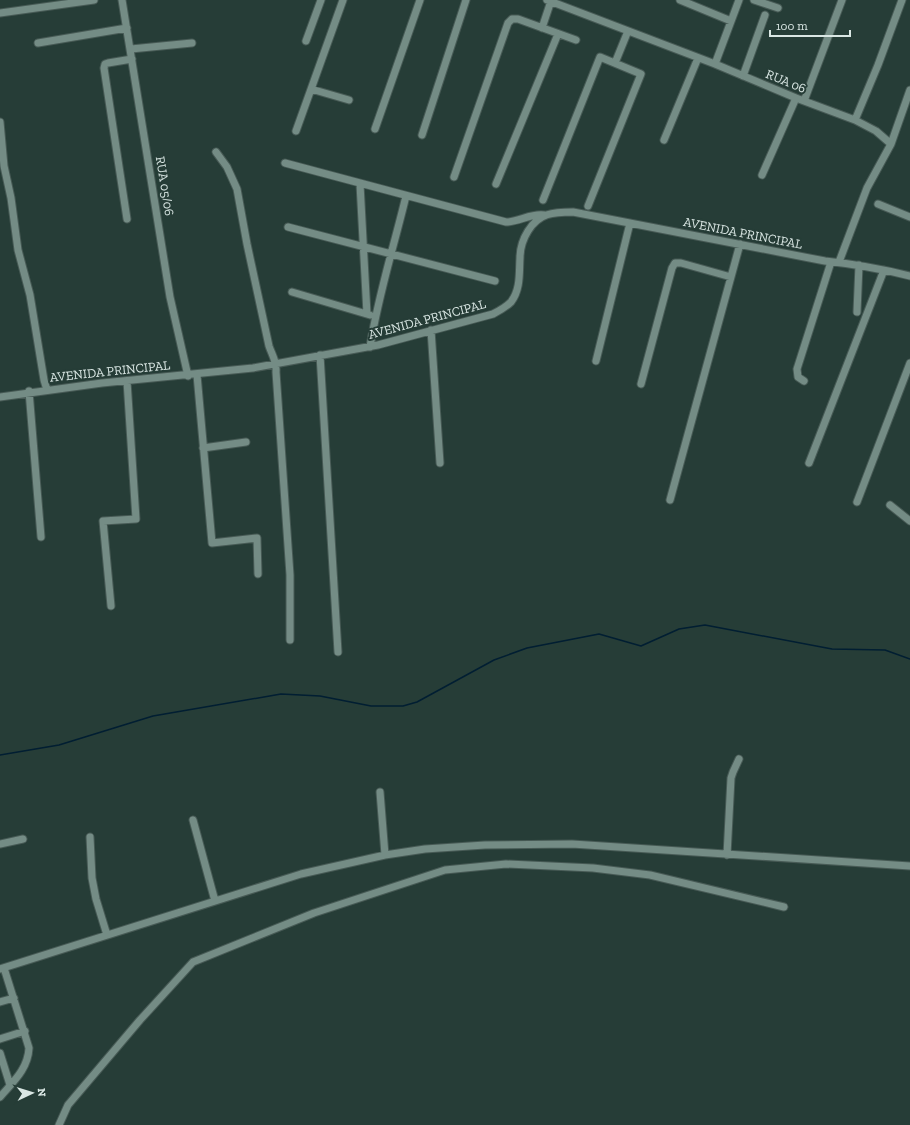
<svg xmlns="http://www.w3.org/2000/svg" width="910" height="1125" font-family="'Zilla Slab',serif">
<rect width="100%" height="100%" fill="#263d37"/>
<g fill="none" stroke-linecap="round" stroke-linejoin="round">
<path stroke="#011e32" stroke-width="1.5" d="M0,755L59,745L153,716L281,694L320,696L371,706H403L417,702L494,660L527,648L599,634L641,646L679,629L705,625L832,649L885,650L910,659"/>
<g stroke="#475a55" stroke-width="9">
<path id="minor" d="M122,0L170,297L188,376
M547,0L715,64L796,98L855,120L876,131L891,144L867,188L839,262
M680,0L731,21
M754,0L778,8
M0,13L94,0
M542,28L551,1
M306,41L321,0
M38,43L127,28
M131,49L192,43
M615,63L628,31
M715,64L739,0
M743,76L765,15
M311,89L349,100
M804,101L842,0
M855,120L878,65L902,0
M0,122L4,166L11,198L18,250L30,295L44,380L47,390
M375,129L420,0
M296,131L343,0
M422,135L466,0
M664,140L698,58
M891,144L910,90
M216,152L227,167L237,189L247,244L269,346C272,355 277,362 276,372L290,575V640
M285,163L506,222C519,222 531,213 544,215
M762,175L796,98
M454,177L508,23L512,19H518L576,40
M360,184L367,314
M496,184L558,34
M543,200L600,57L641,74L588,206
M878,204L910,217
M127,219L104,68L105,64L108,63L132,59
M288,227L495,281
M292,292L370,315
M857,312L859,265
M431,330L440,463
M370,347C378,296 394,246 406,196
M320,355L338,652
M596,361L630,223
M197,375L212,543L257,538L258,574
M804,381L798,377L797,369L831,262
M641,384L672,268L675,263H681L731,277
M29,391L41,537
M0,397L102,383L253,368L378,345L493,314C499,311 506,307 511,302C521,289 519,272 520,258C520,248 523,239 528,231C539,213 553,212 573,212L825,261C854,264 882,269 910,276
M203,448L246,442
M809,463L884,270
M670,500L740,244
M857,502L910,363
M890,505L910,521
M111,606L103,521L136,519L127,381
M380,792L385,855
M193,820L215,901
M90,837L92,878L96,899L107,935
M0,844L23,839
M727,855L731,778L733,772L739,759
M0,969L301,874L385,855L425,849L485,845L572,844L910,866
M0,1002L14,998
M0,1039L25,1031
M0,1053L10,1085
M0,1097C13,1082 28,1069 29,1048L4,968
M59,1125L68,1105L140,1020L193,962L314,913L445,870L506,864L593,868L650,875L784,907"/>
</g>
<use href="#minor" stroke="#748c85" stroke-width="7"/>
</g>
<g text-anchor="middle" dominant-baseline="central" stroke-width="4" stroke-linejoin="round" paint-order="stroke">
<g font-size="13" fill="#dae7e4" stroke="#263d37">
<text transform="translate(786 81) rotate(22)">RUA 06</text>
<text transform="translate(165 186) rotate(81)">RUA 05/06</text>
<text transform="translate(743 233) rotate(11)">AVENIDA PRINCIPAL</text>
<text transform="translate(427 319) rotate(-15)">AVENIDA PRINCIPAL</text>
<text transform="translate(110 371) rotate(-6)">AVENIDA PRINCIPAL</text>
</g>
</g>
<g transform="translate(32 1093) rotate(86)" stroke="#263d37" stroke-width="3" paint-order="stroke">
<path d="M0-3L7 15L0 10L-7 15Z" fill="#dae7e4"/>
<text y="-6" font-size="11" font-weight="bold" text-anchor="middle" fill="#dae7e4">N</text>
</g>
<path d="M770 30v6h80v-6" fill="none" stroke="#dae7e4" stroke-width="2"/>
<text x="776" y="30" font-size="12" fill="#dae7e4" stroke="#263d37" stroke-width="3" paint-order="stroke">100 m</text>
</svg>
